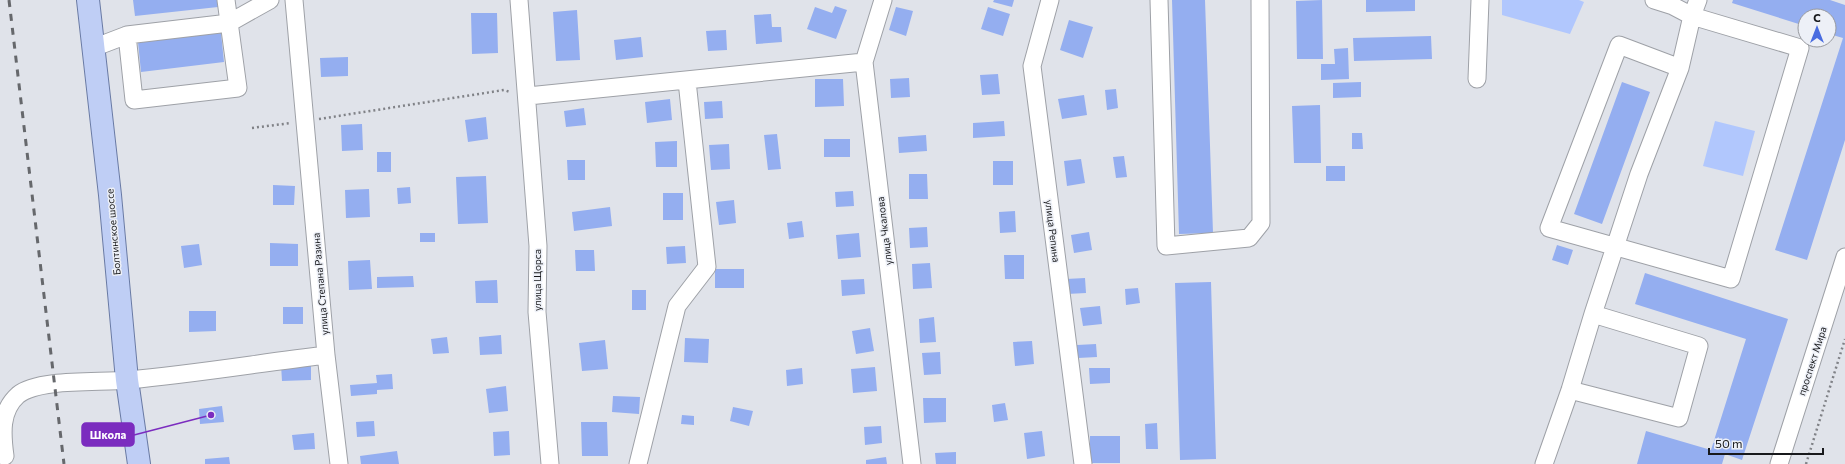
<svg xmlns="http://www.w3.org/2000/svg" width="1845" height="464" font-family="Commissioner,sans-serif">
<rect width="100%" height="100%" fill="#e0e3ea"/>
<path fill="#b1c7fd" d="M1502,0H1579L1584,2L1570,34L1502,15Z
M1715,121L1755,131L1743,176L1703,166Z"/>
<path fill="#94aef0" d="M133,0H217L218,7L135,16Z
M994,0H1014L1012,7L993,2Z
M1172,0H1205L1213,233L1179,234Z
M1322,0L1323,59H1297L1296,1Z
M1366,0H1415V11L1366,12Z
M1733,0H1830L1845,5V140L1807,260L1775,250L1843,38L1829,34V16H1805V26L1732,3Z
M835,6L847,10L836,39L807,29L815,7L832,13Z
M896,7L913,11L906,36L889,30Z
M988,7L1010,14L1003,36L981,29Z
M577,10L580,60L556,61L553,12Z
M471,13H497L498,53L472,54Z
M771,14L772,27H781L782,42L756,44L754,15Z
M1069,20L1093,27L1083,58L1060,50Z
M726,30L727,50L708,51L706,31Z
M221,33L224,62L141,72L138,42Z
M1431,36L1432,59L1354,61L1353,38Z
M641,37L643,57L616,60L614,40Z
M1348,48L1349,79L1321,80V64H1335L1334,49Z
M348,57V76L321,77L320,58Z
M998,74L1000,94L982,95L980,75Z
M909,78L910,97L891,98L890,79Z
M815,79H843L844,106L815,107Z
M1361,82V97L1333,98V83Z
M1622,82L1650,92L1602,224L1574,214Z
M1116,89L1118,108L1107,110L1105,90Z
M1084,95L1087,115L1062,119L1058,99Z
M670,99L672,120L647,123L645,102Z
M722,101L723,118L705,119L704,102Z
M1320,105L1321,163H1294L1292,106Z
M584,108L586,125L566,127L564,111Z
M486,117L488,139L468,142L465,120Z
M1004,121L1005,136L973,138V123Z
M362,124L363,150L342,151L341,125Z
M1352,133H1362L1363,149H1352Z
M777,134L781,169L768,170L764,135Z
M926,135L927,151L899,153L898,137Z
M824,139H850V157H824Z
M677,141V167H656L655,142Z
M729,144L730,169L711,170L709,145Z
M377,152H391V172H377Z
M1124,156L1127,177L1116,178L1113,157Z
M1081,159L1085,183L1067,186L1064,161Z
M567,160H585V180H568Z
M993,161H1013V185H993Z
M1326,166H1345V181H1326Z
M909,174H927L928,199H909Z
M486,176L488,223L458,224L456,177Z
M273,185L295,186L294,205H273Z
M410,187L411,203L398,204L397,188Z
M369,189L370,217L346,218L345,190Z
M853,191L854,206L836,207L835,192Z
M663,193H683V220H663Z
M734,200L736,223L719,225L716,202Z
M610,207L612,226L574,231L572,212Z
M1015,211L1016,232L1000,233L999,212Z
M802,221L804,237L789,239L787,223Z
M927,227L928,247L910,248L909,228Z
M1089,232L1092,250L1074,253L1071,235Z
M420,233H435V242H420Z
M859,233L861,257L838,259L836,235Z
M270,243L298,244V266H270Z
M199,244L202,265L184,268L181,246Z
M1557,245L1573,250L1568,265L1552,260Z
M685,246L686,263L667,264L666,247Z
M575,250H594L595,271H576Z
M1004,255H1024V279H1005Z
M370,260L372,289L349,290L348,261Z
M930,263L932,288L913,289L912,264Z
M715,269H744V288H715Z
M1645,273L1788,319L1742,460L1725,454L1722,464H1637L1646,431L1711,450L1746,339L1635,304Z
M413,276L414,287L377,288V277Z
M1085,278L1086,293L1067,294L1066,279Z
M864,279L865,294L842,296L841,280Z
M497,280L498,303H476L475,281Z
M1211,282L1216,459L1180,460L1175,283Z
M1138,288L1140,303L1126,305L1125,289Z
M632,290H646V310H632Z
M1100,306L1102,324L1083,326L1080,308Z
M283,307H303V324H283Z
M189,311H216V331L189,332Z
M934,317L936,342L920,343L919,319Z
M870,328L874,351L856,354L852,331Z
M501,335L502,354L480,355L479,337Z
M447,337L449,353L433,354L431,339Z
M685,338L709,339L708,363L684,362Z
M605,340L608,369L582,371L579,343Z
M1032,341L1034,364L1015,366L1013,342Z
M1096,344L1097,357L1078,358L1077,345Z
M940,352L941,374L924,375L922,353Z
M311,364V380L282,381L281,365Z
M875,367L877,391L853,393L851,369Z
M802,368L803,384L787,386L786,370Z
M1089,368H1110V383L1090,384Z
M392,374L393,389L377,390V394L351,396L350,385L377,383L376,375Z
M506,386L508,411L489,413L486,389Z
M613,396L640,397L639,414L612,412Z
M923,398H946V422L924,423Z
M1005,403L1008,420L994,422L992,405Z
M222,406L224,422L200,424L199,409Z
M733,407L753,411L749,426L730,421Z
M682,415L694,416V425L681,424Z
M374,421L375,436L357,437L356,422Z
M581,422H607L608,456H582Z
M1157,423L1158,449H1146L1145,424Z
M881,426L882,443L865,445L864,427Z
M509,431L510,455L494,456L493,432Z
M1042,431L1045,456L1027,459L1024,433Z
M314,433L315,449L294,450L292,435Z
M1090,436H1120V463H1090Z
M397,451L399,464H361L360,456Z
M956,452V464H936L935,453Z
M229,457L230,464H205V459Z
M886,457L887,464H866V460Z"/>
<g fill="none" stroke-linecap="round" stroke-linejoin="round">
<g stroke="#9ea1a7" stroke-width="19">
<path id="minor" d="M294,0L326,355L339,464
M519,0L538,246L537,312L550,464
M883,0L864,62L912,464
M1050,0L1032,66L1083,464
M1159,0L1166,246L1249,238L1261,223L1260,0
M1654,0L1673,6L1692,16L1800,48L1731,279L1549,228L1619,45L1680,68
M127,35L134,100L238,88L226,0
M93,48L127,35L229,23L270,0
M1477,79L1480,0
M528,96L864,62
M1570,390L1679,418L1699,346L1593,314L1639,174L1680,68L1692,16L1698,0
M0,455L5,456C2,434 0,411 18,395C39,378 101,383 128,380C194,374 260,363 326,355
M638,464L677,306L707,267L687,81
M1544,464L1570,390L1593,314
M1779,464L1845,257"/>
</g>
<g stroke="#697aa4" stroke-width="24">
<path id="major" d="M88,0L110,195L127,380L139,464"/>
</g>
<path stroke="#808287" stroke-width="2.5" stroke-dasharray="2 3" stroke-linecap="butt" d="M319,119L504,90L510,92
M252,128L291,123
M1806,464L1845,339"/>
<use href="#minor" stroke="#fff" stroke-width="17"/>
<use href="#major" stroke="#bfcef5" stroke-width="22"/>
<path stroke="#66686c" stroke-width="3" stroke-dasharray="7 7" stroke-linecap="butt" d="M9,0L64,464"/>
</g>
<g text-anchor="middle" dominant-baseline="central" stroke-width="3" stroke-linejoin="round" paint-order="stroke">
<g font-size="10" fill="#18191c" stroke="#edf0f7">
<text transform="translate(884 231) rotate(-97)">улица Чкалова</text>
<text transform="translate(1053 231) rotate(83)">улица Репина</text>
<text transform="translate(113 232) rotate(-95)">Болтинское шоссе</text>
<text transform="translate(537 280) rotate(-90)">улица Щорса</text>
<text transform="translate(320 284) rotate(-95)">улица Степана Разина</text>
<text transform="translate(1812 361) rotate(-72)">проспект Мира</text>
</g>
</g>
<path fill="none" stroke="#7b2cbf" stroke-width="1.5" d="M211 415L134 435"/>
<circle fill="#7b2cbf" stroke="#edf0f7" stroke-width="1.5" cx="211" cy="415" r="4"/>
<rect fill="#7b2cbf" stroke="#7b2cbf" stroke-width="1.5" x="82" y="423" width="52" height="23" rx="4"/>
<g font-size="11" text-anchor="middle" font-weight="bold" fill="#fff">
<text x="108" y="439">Школа</text>
</g>
<g transform="translate(1817 28)"><circle r="19" fill="#edf0f7" stroke="#989a9f"/>
<path d="M0-3L7 15L0 10L-7 15Z" fill="#496ce0"/>
<text y="-6" font-size="11" font-weight="bold" text-anchor="middle" fill="#18191c">С</text>
</g>
<path d="M1709 448v6h114v-6" fill="none" stroke="#18191c" stroke-width="2"/>
<text x="1715" y="448" font-size="12" fill="#18191c" stroke="#edf0f7" stroke-width="3" paint-order="stroke">50 m</text>
</svg>
